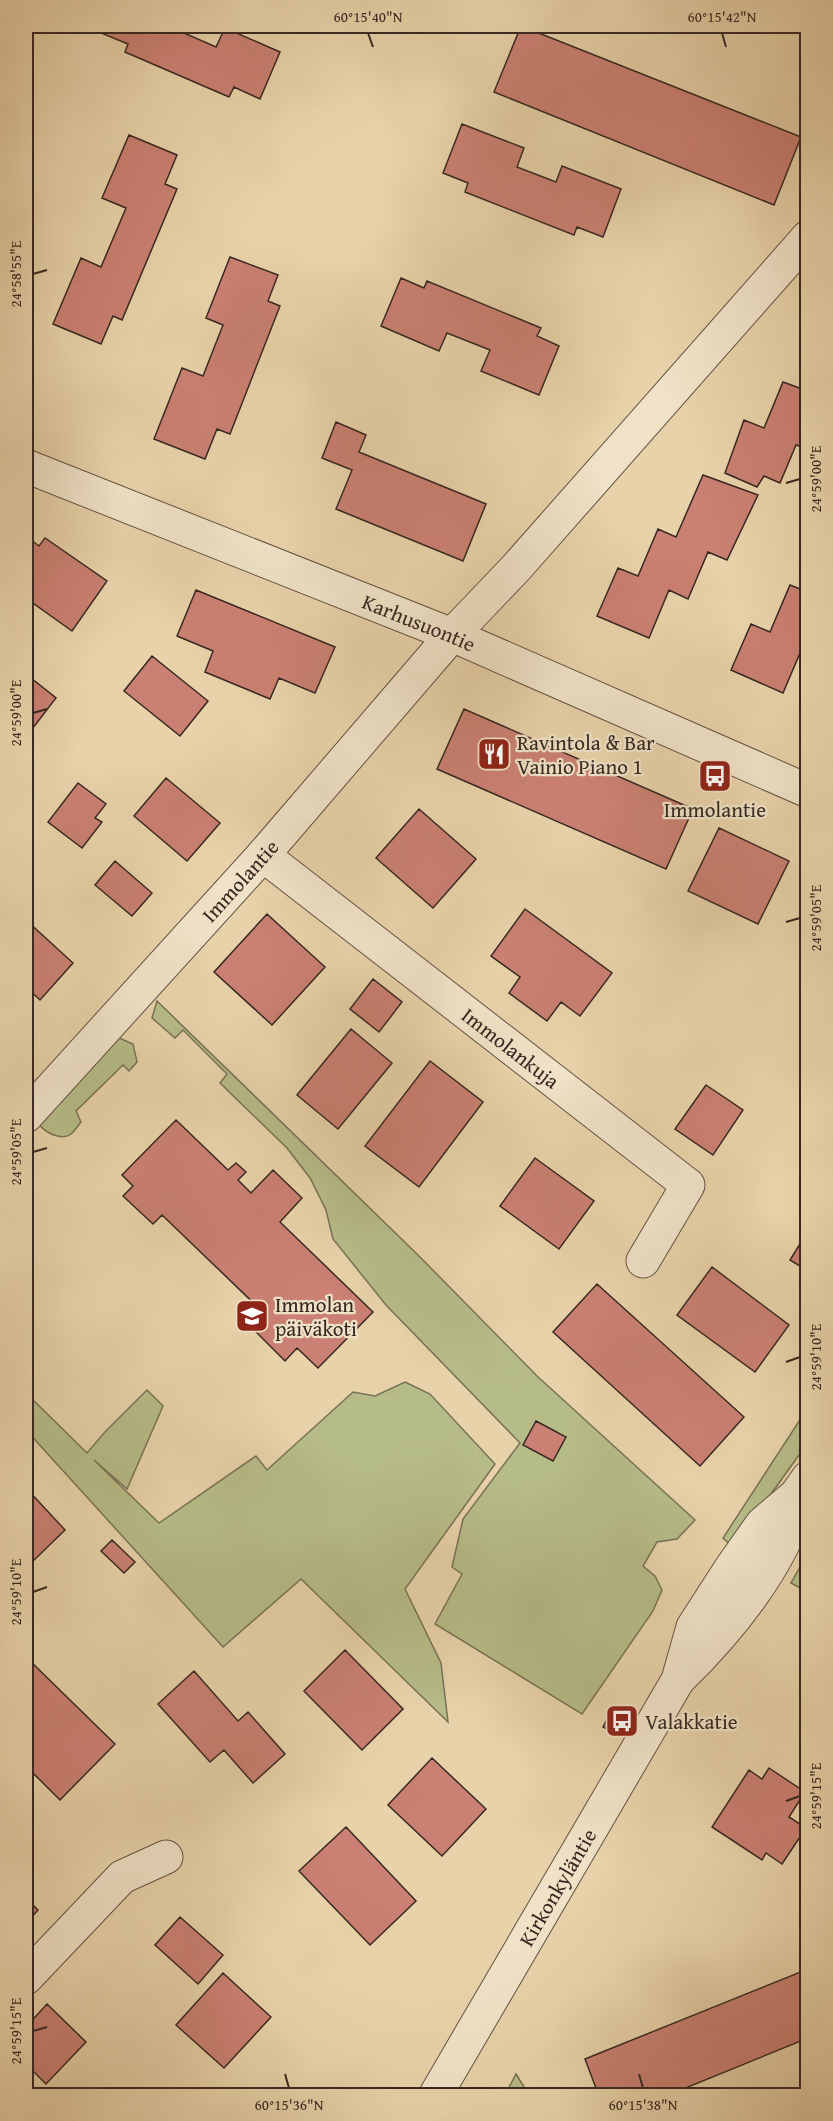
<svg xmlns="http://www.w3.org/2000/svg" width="833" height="2121" font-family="'Gentium Book Plus',serif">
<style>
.green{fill:#b6bc88;stroke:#777255;stroke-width:1.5}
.building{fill:#ca8072;stroke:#382822;stroke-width:1.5}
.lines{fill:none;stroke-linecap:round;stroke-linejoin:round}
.minor-casing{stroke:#645244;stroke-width:35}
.minor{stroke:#f0e2c7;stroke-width:33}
.ticks{fill:none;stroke:#382822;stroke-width:2}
.labels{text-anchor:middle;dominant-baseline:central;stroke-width:4.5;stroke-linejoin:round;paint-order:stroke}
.street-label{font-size:21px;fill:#382822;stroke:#f0e2c7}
.poi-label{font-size:21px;fill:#382822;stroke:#f0e2c7;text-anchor:start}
.neatline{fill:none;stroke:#382822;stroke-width:2}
.ticks-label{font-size:15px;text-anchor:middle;fill:#382822}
</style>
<rect width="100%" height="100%" fill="#e8d2a9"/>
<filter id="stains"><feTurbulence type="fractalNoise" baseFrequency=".00333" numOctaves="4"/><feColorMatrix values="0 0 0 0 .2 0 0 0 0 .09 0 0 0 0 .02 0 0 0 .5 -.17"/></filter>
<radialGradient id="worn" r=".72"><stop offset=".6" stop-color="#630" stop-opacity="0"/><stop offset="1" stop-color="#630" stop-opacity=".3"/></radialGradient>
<path class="green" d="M157 1001 419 1256 537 1376 695 1520 677 1539 657 1542 643 1566 655 1576 662 1590 653 1611 582 1714 435 1624 462 1574 452 1567 463 1519 520 1443 386 1305 333 1239 326 1210 310 1178 287 1148 220 1083 227 1074 183 1030 175 1038 152 1018Z
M119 1038 133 1044 137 1062 129 1071 123 1065 76 1111 81 1122C78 1125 75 1131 71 1134 62 1141 45 1133 39 1124Z
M405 1382 430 1394 495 1464 405 1589 441 1663 448 1722 301 1579 223 1647 26 1430V1393L87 1453 104 1433 147 1390 163 1406 127 1489 94 1460 159 1523 256 1456 267 1470 353 1392 375 1396Z
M807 1409V1444L733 1547 723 1538Z
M807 1555V1592L791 1583Z
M516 2074 529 2095H505Z"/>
<path class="building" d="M105 26H179L177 30 216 47 225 28 280 52 260 99 234 87 229 97 125 52 128 44 101 33Z
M521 26 801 137 774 205 494 92Z
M462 124 524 148 517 167 556 182 562 166 621 189 603 237 577 227 574 235 465 192 468 183 443 173Z
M129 135 177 155 165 184 177 189 122 320 113 316 101 344 53 324 81 258 101 267 126 208 102 198Z
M230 257 278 275 268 301 280 306 230 434 217 429 205 459 154 439 182 368 203 376 223 325 206 318Z
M401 278 424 288 427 281 541 328 537 336 559 346 539 395 481 371 490 350 447 333 439 351 381 326Z
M783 382 805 390 808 383V449L796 445 780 483 764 476 757 487 725 473 744 420 764 428Z
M336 422 366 435 359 452 486 504 463 561 336 509 352 470 322 458Z
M703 475 758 495 727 560 708 552 688 599 669 590 649 638 597 616 618 568 638 576 658 529 676 537Z
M26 536 39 546 45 538 107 581 72 631 26 598Z
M790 585 808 592V648L803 646 783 693 731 670 751 624 770 632Z
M196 590 335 647 315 693 279 678 270 699 205 672 213 651 177 636Z
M152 656 208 701 180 736 124 691Z
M26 674 56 698 26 737Z
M464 709 693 809 666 869 437 769Z
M166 778 220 823 187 861 134 816Z
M78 783 106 804 95 818 102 822 82 848 48 822Z
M419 809 476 859 433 908 376 858Z
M719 828 789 861 758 924 688 891Z
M115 861 152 893 132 916 95 885Z
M525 909 612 973 580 1016 561 1002 547 1021 509 993 520 977 491 956Z
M267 914 325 967 272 1025 214 972Z
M26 920 73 963 40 1000 26 987Z
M373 979 402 1002 379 1032 350 1009Z
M351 1029 392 1063 338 1129 297 1095Z
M430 1061 483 1102 419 1187 365 1146Z
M706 1085 743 1110 713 1155 675 1129Z
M176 1120 228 1170 236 1163 246 1172 238 1180 251 1193 273 1170 302 1198 280 1222 373 1312 318 1368 297 1348 285 1361 253 1329 266 1315 162 1215 153 1224 123 1196 133 1186 122 1175Z
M808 1153V1169L800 1165Z
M535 1158 594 1201 559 1249 500 1206Z
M808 1231V1271L790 1260Z
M712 1267 789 1325 755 1372 677 1315Z
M597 1284 744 1417 700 1466 553 1332Z
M536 1421 566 1437 553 1461 523 1445Z
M27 1489 65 1530 31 1563 26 1558Z
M112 1540 135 1562 124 1573 101 1551Z
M345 1650 403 1709 362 1750 304 1691Z
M26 1657 115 1744 60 1800 26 1766Z
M194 1671 238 1721 248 1712 285 1754 253 1783 224 1750 210 1762 158 1704Z
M808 1705V1718L801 1713Z
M612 1710 618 1714 609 1730 603 1727Z
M432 1758 486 1809 442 1856 388 1805Z
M769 1768 805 1792 789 1817 806 1828 782 1864 766 1853 762 1860 712 1827 749 1770 762 1779Z
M346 1827 416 1901 370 1945 299 1871Z
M26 1898 38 1910 26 1923Z
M180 1917 223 1955 198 1984 155 1945Z
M808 1969V2038L666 2096H599L585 2059Z
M223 1973 271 2017 224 2068 176 2025Z
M47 2004 86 2042 46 2084 26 2064V2027Z"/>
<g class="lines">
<g class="minor-casing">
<g id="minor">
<path id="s1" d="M26 466 452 635 808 791"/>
<path id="s2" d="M263 855 688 1185 643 1261"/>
<path id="s3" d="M26 1116 263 855 452 635 516 568 808 237"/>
<path d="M679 1679C719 1640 758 1594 783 1544 790 1530 792 1510 796 1495"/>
<path d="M26 1978 122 1877 166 1857"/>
<path id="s4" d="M435 2096 678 1680 693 1627 731 1568 762 1524 796 1495 808 1478"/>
</g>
</g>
<use href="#minor" class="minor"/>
</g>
<path class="ticks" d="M368 33 373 47M722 33 726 47M33 274 47 270M786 483 800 479M33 713 47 709M786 922 800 918M33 1152 47 1148M786 1362 800 1357M33 1592 47 1587M786 1801 800 1796M33 2031 47 2027M285 2074 289 2088M639 2074 643 2088"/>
<defs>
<g id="restaurant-square" transform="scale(1.725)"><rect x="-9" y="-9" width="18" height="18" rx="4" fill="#8f2418" stroke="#f0e2c7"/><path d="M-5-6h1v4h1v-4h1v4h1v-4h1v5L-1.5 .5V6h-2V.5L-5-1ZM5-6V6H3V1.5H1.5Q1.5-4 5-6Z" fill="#fff"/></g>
<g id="bus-square" transform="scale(1.725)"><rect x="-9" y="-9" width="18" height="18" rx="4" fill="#8f2418" stroke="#f0e2c7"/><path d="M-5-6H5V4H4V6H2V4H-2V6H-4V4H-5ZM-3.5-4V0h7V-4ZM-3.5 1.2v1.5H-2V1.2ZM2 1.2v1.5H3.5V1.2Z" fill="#fff"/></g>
<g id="school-square" transform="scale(1.725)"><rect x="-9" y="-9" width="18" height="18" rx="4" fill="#8f2418" stroke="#f0e2c7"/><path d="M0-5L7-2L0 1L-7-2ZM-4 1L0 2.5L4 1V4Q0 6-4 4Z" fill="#fff"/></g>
</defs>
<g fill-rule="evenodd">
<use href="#restaurant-square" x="494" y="754"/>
<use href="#bus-square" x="715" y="776"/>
<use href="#school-square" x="252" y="1316"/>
<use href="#bus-square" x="622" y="1721"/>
</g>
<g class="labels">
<g class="street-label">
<text stroke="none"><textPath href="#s1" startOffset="423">Karhusuontie</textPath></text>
<text stroke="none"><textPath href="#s3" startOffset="318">Immolantie</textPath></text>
<text stroke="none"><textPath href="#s2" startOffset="314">Immolankuja</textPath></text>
<text stroke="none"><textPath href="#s4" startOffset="242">Kirkonkyläntie</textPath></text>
</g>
<g class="poi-label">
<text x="517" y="742">Ravintola &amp; Bar<tspan x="517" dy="24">Vainio Piano 1</tspan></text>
<text x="715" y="809" text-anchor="middle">Immolantie</text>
<text x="275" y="1304">Immolan<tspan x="275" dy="24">päiväkoti</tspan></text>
<text x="645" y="1721">Valakkatie</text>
</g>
</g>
<rect width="833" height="2121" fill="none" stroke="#e8d2a9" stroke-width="66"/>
<rect x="33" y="33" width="767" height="2055" class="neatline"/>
<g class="ticks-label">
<text x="368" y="22">60°15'40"N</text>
<text x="722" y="22">60°15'42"N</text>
<text transform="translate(16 274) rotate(-90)" y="5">24°58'55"E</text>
<text transform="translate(816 479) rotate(-90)" y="5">24°59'00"E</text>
<text transform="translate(16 713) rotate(-90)" y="5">24°59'00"E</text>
<text transform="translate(816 918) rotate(-90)" y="5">24°59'05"E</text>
<text transform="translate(16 1152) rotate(-90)" y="5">24°59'05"E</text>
<text transform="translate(816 1357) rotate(-90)" y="5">24°59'10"E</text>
<text transform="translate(16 1592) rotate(-90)" y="5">24°59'10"E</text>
<text transform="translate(816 1796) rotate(-90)" y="5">24°59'15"E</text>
<text transform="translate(16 2031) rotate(-90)" y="5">24°59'15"E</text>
<text x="289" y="2110">60°15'36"N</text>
<text x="643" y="2110">60°15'38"N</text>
</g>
<rect width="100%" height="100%" filter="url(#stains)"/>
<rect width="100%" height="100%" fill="url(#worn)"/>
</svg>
